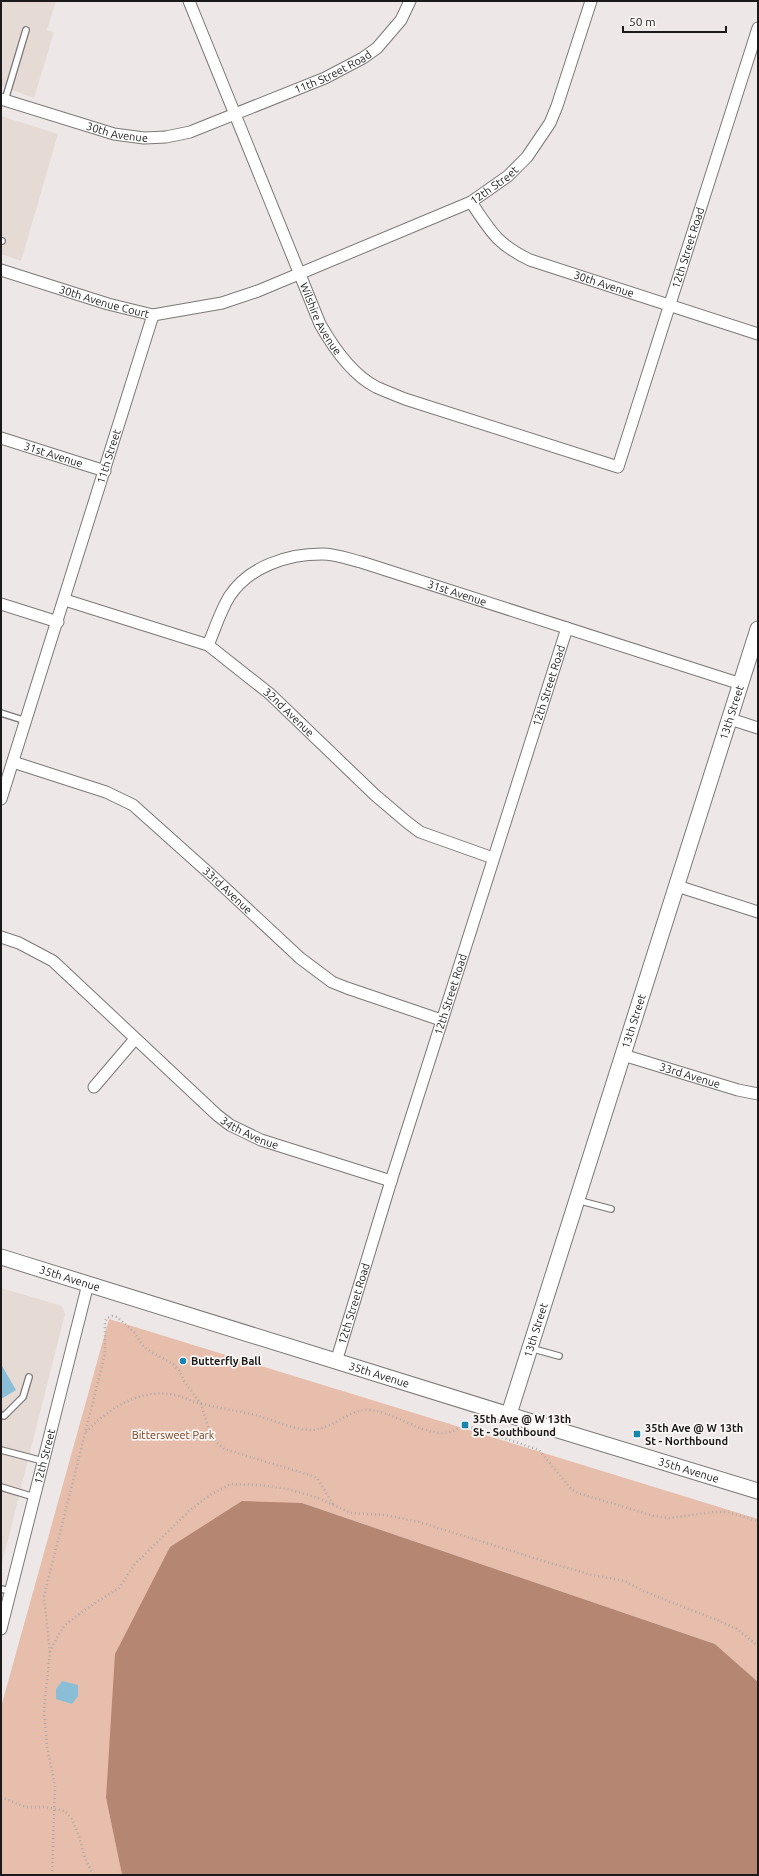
<svg xmlns="http://www.w3.org/2000/svg" width="759" height="1876" font-family="Ubuntu,sans-serif">
<style>
.built{fill:#e6dad5}
.green{fill:#e7beab}
.water{fill:#b58671}
.building{fill:#8abed7}
.lines{fill:none;stroke-linecap:round;stroke-linejoin:round}
.lane-casing{stroke:#7c7877;stroke-width:8}
.street-casing{stroke:#7c7877;stroke-width:13}
.secondary-casing{stroke:#7c7877;stroke-width:17}
.path{stroke:#aca8a8;stroke-width:2.5;stroke-dasharray:1 3;stroke-linecap:butt}
.lane{stroke:#fff;stroke-width:5.5}
.street{stroke:#fff;stroke-width:11}
.secondary{stroke:#fff;stroke-width:15}
.poi-dot{fill:#1887ad;stroke:#faf6f4;stroke-width:1.5}
.labels{text-anchor:middle;dominant-baseline:central;stroke-width:3.5;stroke-linejoin:round;paint-order:stroke}
.street-label{font-size:11px;fill:#1b1919;stroke:#faf6f4}
.poi-label{font-size:11px;font-weight:bold;fill:#1b1919;stroke:#faf6f4;text-anchor:start}
.park-label{font-size:11px;fill:#7a3d1f;stroke:#faf6f4}
</style>
<rect width="100%" height="100%" fill="#ede8e7"/>
<path class="built" d="M1 1H56L47 30 54 32 34 98 1 86Z
M1 116 58 134 21 261 1 254Z
M1 1288 62 1306 65 1314 1 1567Z"/>
<path class="green" d="M109 1319 758 1519V1682L715 1644 302 1503 106 1798 122 1875H1V1707Z"/>
<path class="water" d="M242 1501 302 1503 715 1644 758 1682V1875H122L106 1798 115 1654 170 1547Z"/>
<path class="building" d="M1 1364 16 1390 1 1399Z
M62 1681 78 1685V1696L72 1704 56 1699V1689Z"/>
<g class="lines">
<g class="lane-casing">
<path id="lane" d="M5 100 26 30
M1 241H2
M1 713 26 721
M577 1200 611 1209
M530 1348 559 1356
M1 1415 4 1416 23 1397 29 1377
M1 1450 43 1461
M1 1487 34 1497
M1 1589 11 1591"/>
</g>
<g class="street-casing">
<g id="street">
<path id="s1" d="M189 1 320 324C333 347 351 374 376 387 385 391 395 395 405 399L618 467 758 28"/>
<path id="s2" d="M1 99 114 134 144 138 166 137 190 132 325 78 363 58 377 48 401 20 410 1"/>
<path id="s3" d="M471 202C491 232 497 244 530 260L758 334"/>
<path id="s4" d="M1 270 108 304 153 315 222 303 258 291 471 202 508 176 527 157 550 123 557 106 591 1"/>
<path id="s5" d="M1 438 105 471"/>
<path id="s6" d="M65 600 208 645 270 694 375 795 408 823 420 832 493 858"/>
<path d="M1 604 58 622"/>
<path id="s7" d="M208 645C215 629 220 612 229 597 249 566 288 554 322 554 335 554 349 559 361 562L741 684"/>
<path d="M730 719 758 728"/>
<path id="s8" d="M13 762 106 792 133 805 210 874 300 958 332 982 347 988 441 1020"/>
<path id="s9" d="M1 799 153 315"/>
<path d="M677 886 758 912"/>
<path id="s10" d="M1 937 19 943 53 961 217 1115 230 1125 261 1140 391 1181"/>
<path id="s11" d="M623 1055 738 1090 758 1094"/>
<path d="M94 1087 135 1039"/>
<path id="s12" d="M336 1362 391 1181 567 628"/>
<path id="s13" d="M1 1629 88 1284"/>
</g>
</g>
<g class="secondary-casing">
<g id="secondary">
<path id="s14" d="M1 1257C253 1335 505 1415 758 1491"/>
<path id="s15" d="M509 1414 758 629"/>
</g>
</g>
<path class="path" d="M86 1432C109 1408 140 1388 174 1395 184 1397 193 1402 203 1404 222 1409 241 1411 259 1416 275 1421 292 1429 309 1430 333 1431 349 1407 371 1410 395 1413 416 1431 440 1433 449 1434 457 1429 465 1425L539 1450 571 1489 578 1493 654 1516 669 1518 714 1512H727L758 1521
M50 1652 57 1637 65 1625 86 1609 119 1588 135 1564 189 1511 210 1495 231 1484 260 1485 288 1489 318 1498 351 1513 385 1515 419 1522 547 1562 592 1575 625 1581 643 1591 724 1623 737 1629 758 1646
M1 1797 25 1807H46L65 1811 72 1819 78 1833 85 1858 93 1875
M52 1875 55 1786 47 1746 44 1709 50 1653 44 1596 105 1354V1321L107 1318 112 1316 117 1317 135 1333 142 1345 151 1352 173 1364 179 1370 184 1381 201 1404 211 1437 224 1449 313 1476 318 1479 334 1506"/>
<use href="#lane" class="lane"/>
<use href="#street" class="street"/>
<use href="#secondary" class="secondary"/>
</g>
<g class="poi-dot">
<circle cx="183" cy="1361" r="4"/>
<rect x="461" y="1421" width="8" height="8" rx="2"/>
<rect x="633" y="1430" width="8" height="8" rx="2"/>
</g>
<g class="labels">
<g class="street-label">
<text stroke="none"><textPath href="#s2" startOffset="350">11th Street Road</textPath></text>
<text stroke="none"><textPath href="#s2" startOffset="121">30th Avenue</textPath></text>
<text stroke="none"><textPath href="#s4" startOffset="526">12th Street</textPath></text>
<text stroke="none"><textPath href="#s1" startOffset="919">12th Street Road</textPath></text>
<text stroke="none"><textPath href="#s3" startOffset="162">30th Avenue</textPath></text>
<text stroke="none"><textPath href="#s4" startOffset="108">30th Avenue Court</textPath></text>
<text stroke="none"><textPath href="#s1" startOffset="344">Wilshire Avenue</textPath></text>
<text stroke="none"><textPath href="#s5" startOffset="55">31st Avenue</textPath></text>
<text stroke="none"><textPath href="#s9" startOffset="359">11th Street</textPath></text>
<text stroke="none"><textPath href="#s7" startOffset="300">31st Avenue</textPath></text>
<text stroke="none"><textPath href="#s12" startOffset="709">12th Street Road</textPath></text>
<text stroke="none"><textPath href="#s6" startOffset="255">32nd Avenue</textPath></text>
<text stroke="none"><textPath href="#s15" startOffset="736">13th Street</textPath></text>
<text stroke="none"><textPath href="#s8" startOffset="255">33rd Avenue</textPath></text>
<text stroke="none"><textPath href="#s12" startOffset="385">12th Street Road</textPath></text>
<text stroke="none"><textPath href="#s15" startOffset="412">13th Street</textPath></text>
<text stroke="none"><textPath href="#s11" startOffset="70">33rd Avenue</textPath></text>
<text stroke="none"><textPath href="#s10" startOffset="320">34th Avenue</textPath></text>
<text stroke="none"><textPath href="#s14" startOffset="72">35th Avenue</textPath></text>
<text stroke="none"><textPath href="#s12" startOffset="61">12th Street Road</textPath></text>
<text stroke="none"><textPath href="#s15" startOffset="88">13th Street</textPath></text>
<text stroke="none"><textPath href="#s14" startOffset="396">35th Avenue</textPath></text>
<text stroke="none"><textPath href="#s13" startOffset="178">12th Street</textPath></text>
<text stroke="none"><textPath href="#s14" startOffset="720">35th Avenue</textPath></text>
</g>
<g class="poi-label">
<text x="191" y="1361">Butterfly Ball</text>
<text x="473" y="1419">35th Ave @ W 13th<tspan x="473" dy="13">St - Southbound</tspan></text>
<text x="645" y="1428">35th Ave @ W 13th<tspan x="645" dy="13">St - Northbound</tspan></text>
</g>
<g class="park-label">
<text x="173" y="1435">Bittersweet Park</text>
</g>
</g>
<rect width="759" height="1876" fill="none" stroke="#1b1919" stroke-width="4"/>
<path d="M623 26v6h103v-6" fill="none" stroke="#1b1919" stroke-width="2"/>
<text x="629" y="26" font-size="12" fill="#1b1919" stroke="#faf6f4" stroke-width="3" paint-order="stroke">50 m</text>
</svg>
